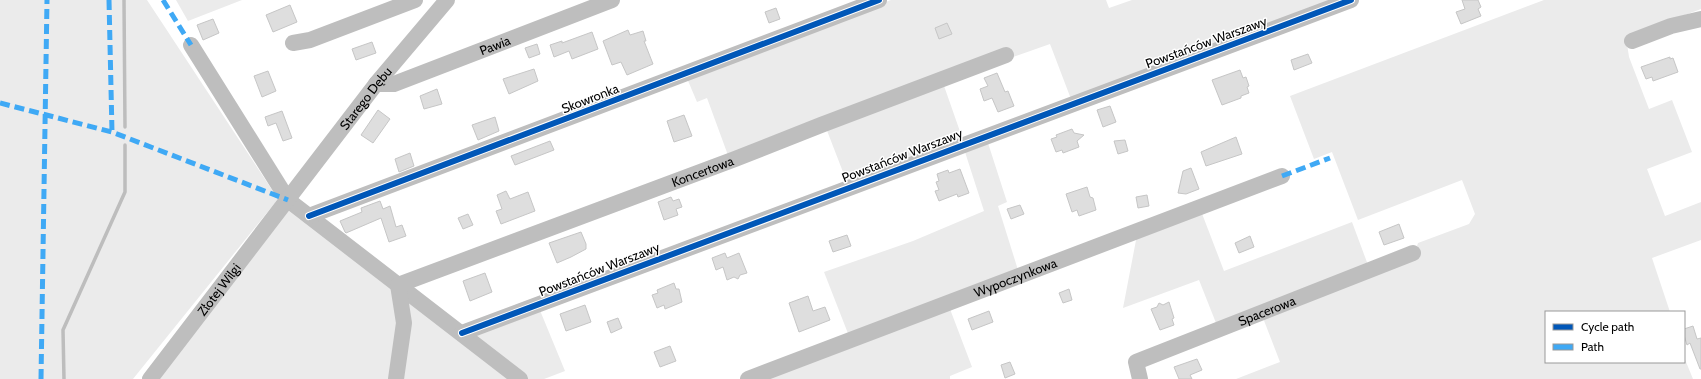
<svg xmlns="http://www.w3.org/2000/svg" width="1701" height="379" font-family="Cabin,sans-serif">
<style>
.green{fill:#ebebeb}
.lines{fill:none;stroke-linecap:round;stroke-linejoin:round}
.stream{stroke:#bdbdbd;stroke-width:3.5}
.building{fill:#dedede;stroke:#c6c6c6}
.minor{stroke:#bebebe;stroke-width:16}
.quiet{stroke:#3fa9f5;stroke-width:5;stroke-dasharray:10 5;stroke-linecap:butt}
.cycleway-casing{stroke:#fff;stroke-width:8}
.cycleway{stroke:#0057b8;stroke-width:6}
.labels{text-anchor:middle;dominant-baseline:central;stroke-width:3;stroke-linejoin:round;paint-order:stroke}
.street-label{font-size:13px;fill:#000;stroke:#fff}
</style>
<rect width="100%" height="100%" fill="#fff"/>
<path class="green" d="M0 0H147L278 199 133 379H0Z
M176 0H242L188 21Z
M891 0H1106L1109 8 1132 0H1340L1071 99 1050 44 729 158 707 98 697 102 686 76Z
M1544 0H1701V9L1626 37 1629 57 1649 109 1672 100 1692 152 1647 169 1665 216 1701 202V240L1652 258 1670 312H1546V362H1684V357L1693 379H1236L1280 362 1263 318 1420 255 1417 246 1418 243 1469 224 1475 214 1462 180 1358 220 1332 152 1314 159 1290 96Z
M943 83 963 140 848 185 826 128Z
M988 143 1007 202 998 206 1018 270 849 336 824 272 913 241 984 211 965 152Z
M288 208 512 379H156Z
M1201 211 1224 271 1352 222 1368 265 1216 323 1199 280 1123 308 1137 235Z
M539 308 565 371 544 379H525L468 334Z
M950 309 972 367 950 376V379H767Z"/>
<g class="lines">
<path class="stream" d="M124 0 125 127
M64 379 63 330 125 192V145"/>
</g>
<path class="building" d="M1462 0H1478L1481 7 1478 9 1481 16 1461 24 1456 12 1465 9Z
M290 5 297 22 273 32 266 15Z
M776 8 780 19 769 23 765 12Z
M213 19 219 33 203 40 197 25Z
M947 23 952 34 939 39 935 28Z
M628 30 630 35 643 31 646 41H644L653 64 627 75 621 62 612 65 603 41Z
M592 32 598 49 572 59 569 51 554 57 550 45 562 41V43Z
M372 42 376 53 356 60 352 49Z
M537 44 540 54 529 58 525 48Z
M1308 54 1312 63 1294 70 1291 60Z
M1670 57V59L1673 58 1678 72 1653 81 1652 77 1646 79 1641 67Z
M534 69 538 81 509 94 503 79Z
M1240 70 1243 78 1246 77 1249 86 1247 87 1249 93 1241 96V98L1222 105 1212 80Z
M268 71 276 91 262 97 254 76Z
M997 73 1005 92 1008 91 1014 106 998 112 992 98 984 101 980 89 988 86 984 78Z
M437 89 442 104 424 109 420 96Z
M1110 106 1116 122 1103 127 1097 110Z
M378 110 390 119 373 143 361 135Z
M282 111 292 138 283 141 276 123 268 126 265 117Z
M684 115 692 136 674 142 667 121Z
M495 117 499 131 478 140 472 125Z
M1072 129 1074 133 1084 135 1077 141 1079 147 1063 153 1062 150 1056 152 1051 139 1057 137 1056 135Z
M1236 137 1242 154 1206 166 1201 152Z
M1125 140 1128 151 1118 154 1114 141Z
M550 141 554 150 515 165 511 156Z
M410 153 414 166 399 172 395 159Z
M1191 168 1199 189 1186 194 1178 193 1183 171Z
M960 169 969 193 958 197 957 194 939 201 935 191 939 190 936 182 939 181 937 174 948 170 949 173Z
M1087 187 1090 197 1093 198 1096 210 1079 216 1077 210 1072 212 1066 194Z
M506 191 510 199 528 192 535 211 501 224 496 211 502 209 497 195Z
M1147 195 1149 206 1138 208 1136 197Z
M671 197 673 201 679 199 682 207 676 209 678 215 664 220 658 202Z
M380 201 383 209 390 206 396 227 402 225 406 236 389 242 381 218 346 233 345 232 340 221 362 212 361 208Z
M1020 205 1024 214 1011 219 1007 209Z
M468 214 473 225 463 229 458 218Z
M1399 224 1404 238 1384 245 1379 232Z
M581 232 586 244V249L571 257 557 263 549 243Z
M847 235 851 246 833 252 829 241Z
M1250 236 1254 247 1239 253 1235 243Z
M725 253 727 258 739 253 747 273 740 275 738 279 734 277 727 280 723 267 716 270 712 258Z
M485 273 492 292 470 301 463 281Z
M674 283 676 289H679L682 302 665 309 664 305 657 308 652 295 658 293 657 290Z
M1069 289 1072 300 1063 303 1059 293Z
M808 296 813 311 825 307 830 320 799 332 789 303Z
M1169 302 1174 318 1172 319 1174 325 1160 330 1151 309 1157 307 1159 303 1163 305Z
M585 305 591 322 566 331 560 314Z
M989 311 993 322 972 330 968 319Z
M618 318 622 328 611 333 607 322Z
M1693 326 1697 339 1701 338V369H1700L1690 343 1687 345 1684 335V329Z
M670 346 676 361 660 367 654 352Z
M1197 359 1202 370 1190 375 1192 379H1179L1174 367Z
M1010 362 1015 374 1005 378 1001 365Z"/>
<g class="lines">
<g class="minor">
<path d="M1632 41 1671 26 1701 19"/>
<path d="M293 43 310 40 415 0"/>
<path d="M191 45 288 200 520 379"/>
<path id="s1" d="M376 84H394L612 0"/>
<path d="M309 216 879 0"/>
<path d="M462 333 1351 0"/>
<path id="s2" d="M150 379 376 84 447 0"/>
<path id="s3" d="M396 379 404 323 398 285 735 159 821 125 1006 55"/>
<path id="s4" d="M748 379 1282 176"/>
<path id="s5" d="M1140 379 1136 362 1413 253"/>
</g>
<path class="quiet" d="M109 0 112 132
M163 0 191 45
M0 103 112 132 288 200
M1282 176 1330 158
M41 379 47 0"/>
<g class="cycleway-casing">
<path id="cycleway" d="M309 216 879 0
M462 333 1351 0"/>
</g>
<use href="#cycleway" class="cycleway"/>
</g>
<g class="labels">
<g class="street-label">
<text transform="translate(1206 42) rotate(-20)">Powstańców Warszawy</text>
<text stroke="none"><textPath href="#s1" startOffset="126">Pawia</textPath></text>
<text transform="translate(590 98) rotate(-21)">Skowronka</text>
<text stroke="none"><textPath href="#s2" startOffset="354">Starego Dębu</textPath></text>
<text transform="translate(902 155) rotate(-21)">Powstańców Warszawy</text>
<text stroke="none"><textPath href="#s3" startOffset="420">Koncertowa</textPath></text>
<text transform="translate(599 269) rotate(-21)">Powstańców Warszawy</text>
<text stroke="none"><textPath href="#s4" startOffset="286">Wypoczynkowa</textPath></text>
<text stroke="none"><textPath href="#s2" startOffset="113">Złotej Wilgi</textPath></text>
<text stroke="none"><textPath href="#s5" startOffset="158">Spacerowa</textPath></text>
</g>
</g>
<rect x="1545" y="311" width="140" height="52" fill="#ffffff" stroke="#999999"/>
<rect x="1553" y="324" width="20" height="6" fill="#0057b8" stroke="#999999"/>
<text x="1581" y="331" font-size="12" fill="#000000">Cycle path</text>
<rect x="1553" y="344" width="20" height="6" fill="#3fa9f5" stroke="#999999"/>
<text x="1581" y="351" font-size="12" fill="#000000">Path</text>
</svg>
